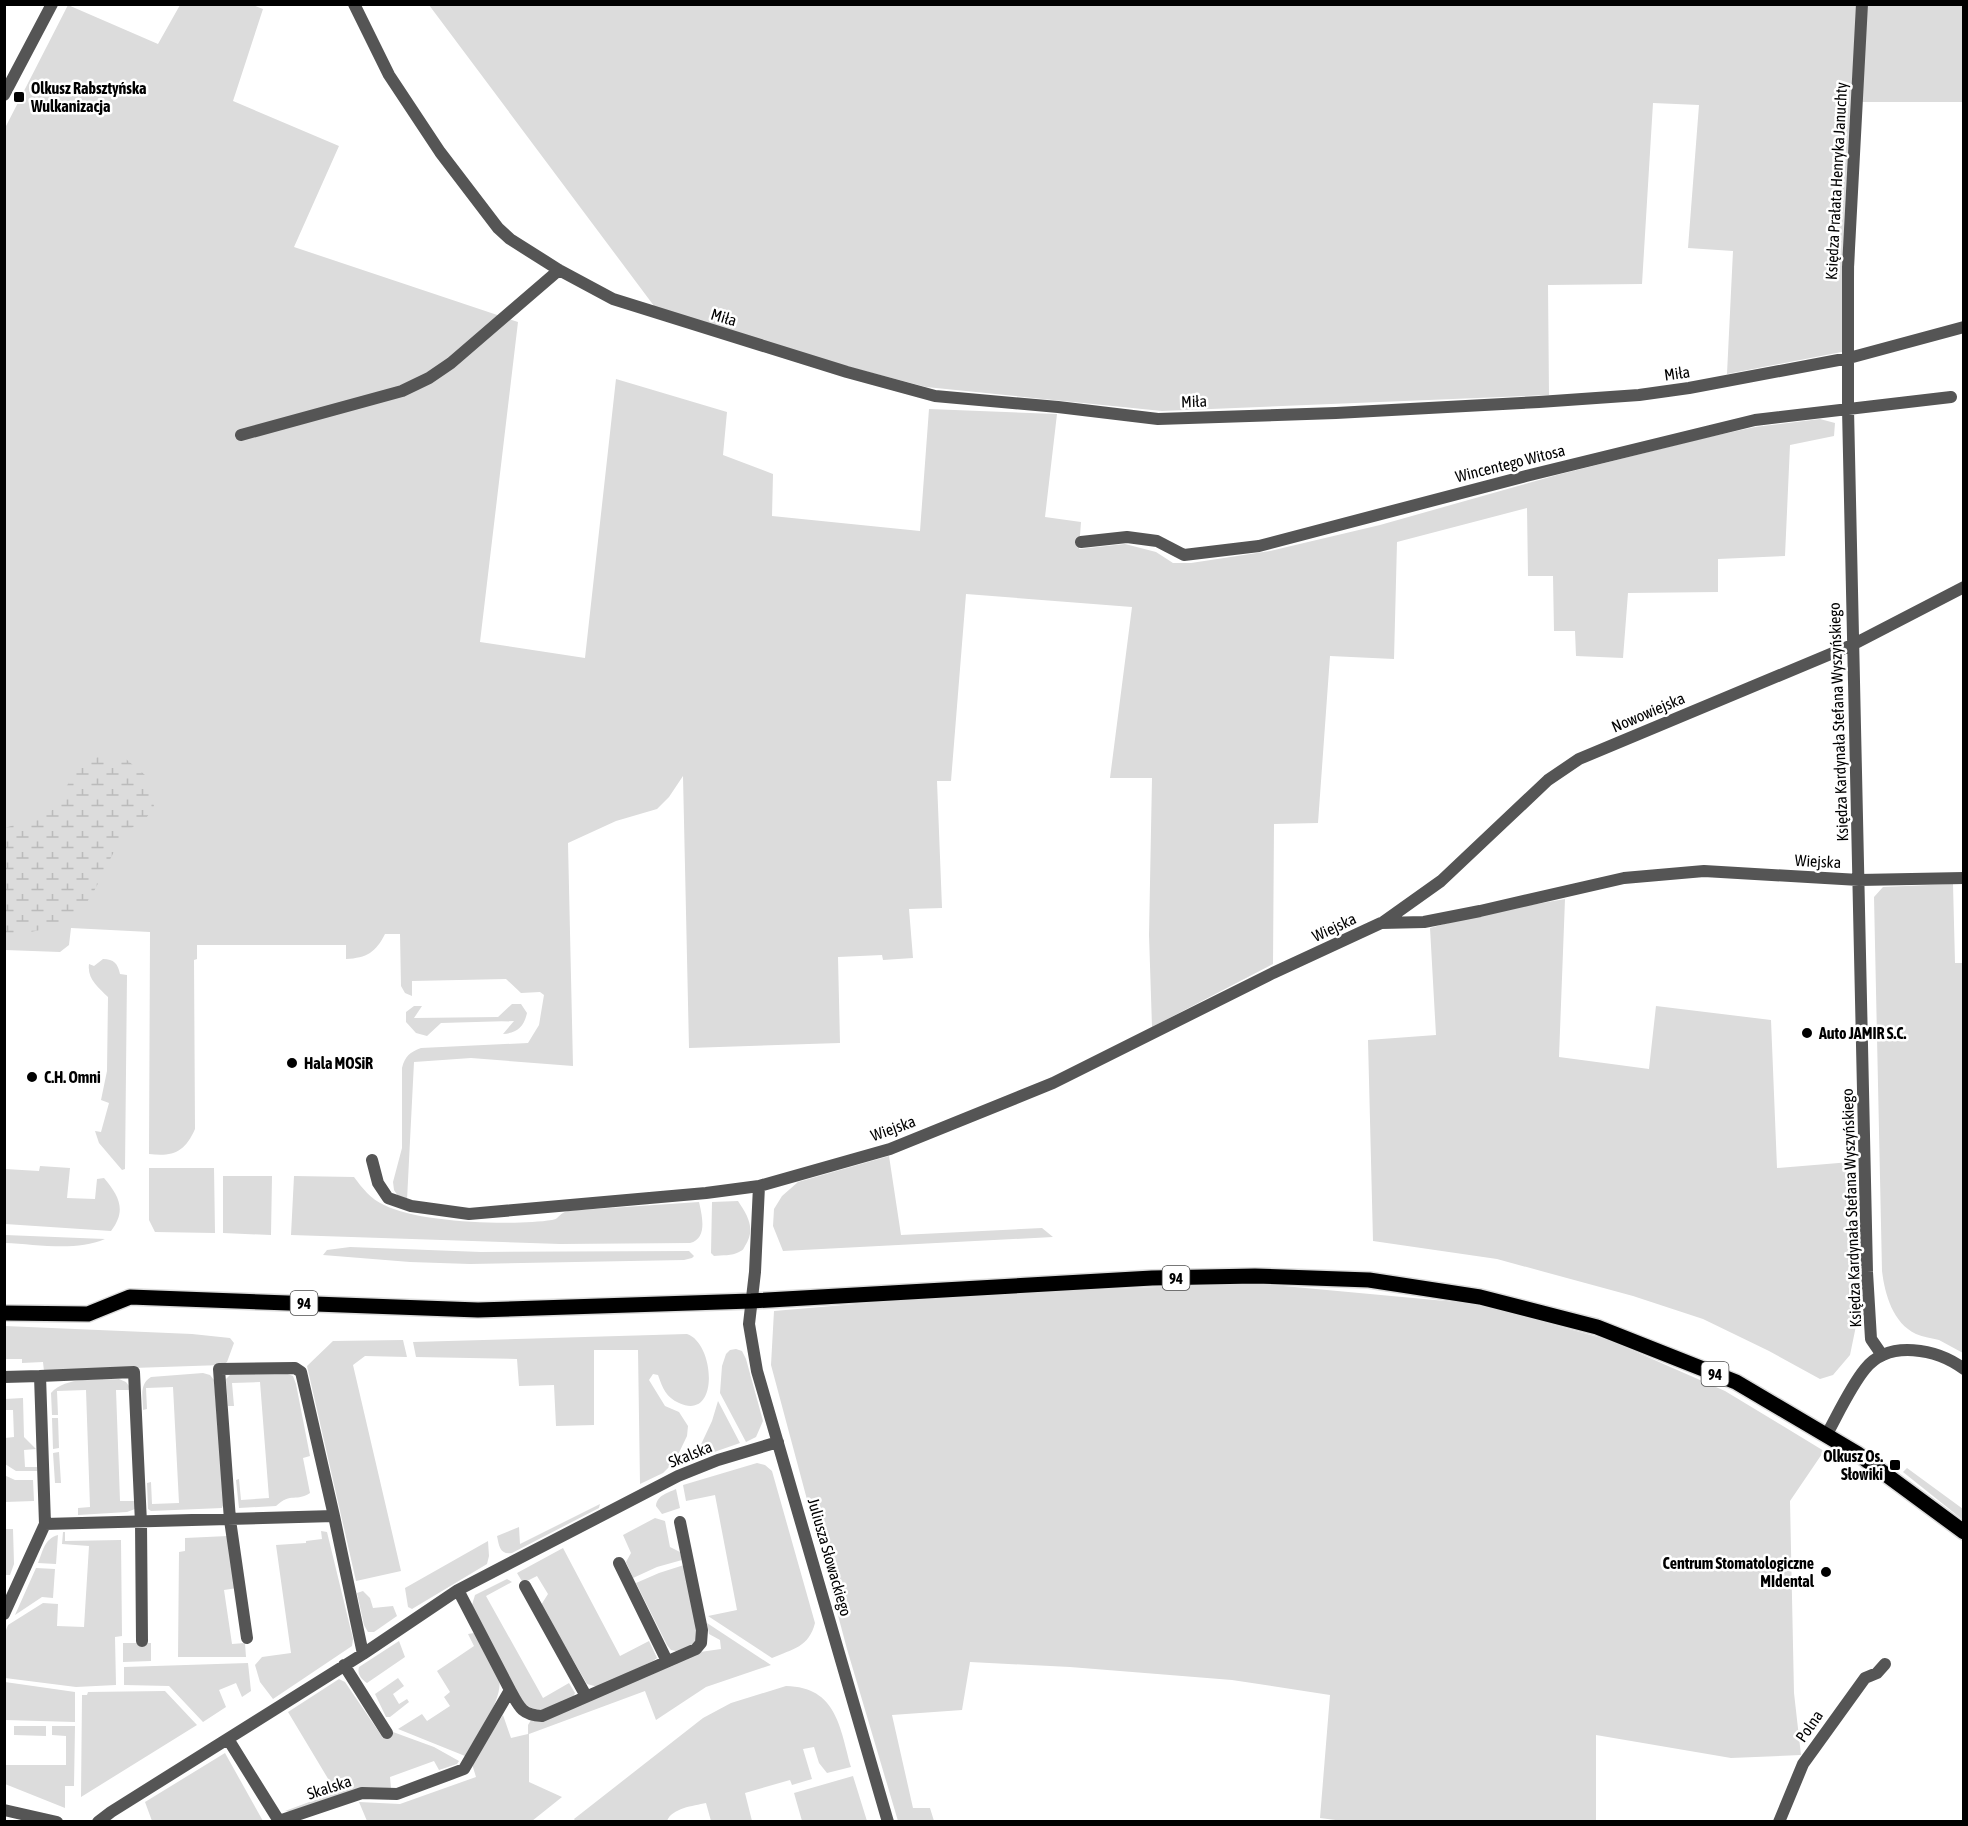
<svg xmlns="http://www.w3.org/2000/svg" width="1968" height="1826" font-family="'Asap Condensed',sans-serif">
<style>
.grass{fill:#dcdcdc}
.wetland{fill:url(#wetland-marsh)}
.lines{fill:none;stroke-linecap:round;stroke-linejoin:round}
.primary-casing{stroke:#dbdbdb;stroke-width:18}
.minor{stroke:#555;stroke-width:12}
.tertiary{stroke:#555;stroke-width:12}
.primary{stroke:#000;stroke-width:15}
.poi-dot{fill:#000;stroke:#fff;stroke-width:2}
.labels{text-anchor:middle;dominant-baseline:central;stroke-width:5;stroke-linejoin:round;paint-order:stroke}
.shield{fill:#fff;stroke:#4c4c4c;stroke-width:1.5}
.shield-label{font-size:15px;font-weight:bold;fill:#000}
.poi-label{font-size:16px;font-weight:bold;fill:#000;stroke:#fff;text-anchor:start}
.street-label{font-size:16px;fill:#000;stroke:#fff}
</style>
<defs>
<pattern id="wetland-marsh" width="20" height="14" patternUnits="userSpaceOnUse" patternTransform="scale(1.5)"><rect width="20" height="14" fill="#dcdcdc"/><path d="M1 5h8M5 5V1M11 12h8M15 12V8" fill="none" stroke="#bbb"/></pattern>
</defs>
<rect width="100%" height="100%" fill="#fff"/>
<path class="grass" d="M250 4 263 9 233 101 339 146 294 247 518 322 480 642 585 658 616 379 727 412 723 455 773 474 772 516 920 531 929 409 1057 414 1045 517 1081 522 1079 549 1125 544 1156 552 1173 563H1191L1270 551 1380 525 1557 475 1704 438 1755 427 1820 419 1835 423 1834 436 1790 445 1785 556 1718 559V592L1628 593 1623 658 1576 656 1575 631H1554L1553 576H1528L1527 508 1397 542 1394 659 1330 656 1318 823 1274 824 1273 964 1152 1027 1149 935 1152 778H1110L1132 607 966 594 951 781H937L942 908 909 909 913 958 883 960 882 955 838 957 840 1043 689 1048 683 776 669 797 657 809 616 821 568 843 573 1066 471 1058 414 1062 407 1200 398 1196 394 1190 393 1182 402 1148V1068C405 1056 410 1052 421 1048L528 1043 539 1025 544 995 540 992 521 993 506 979 412 981V996L405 993 401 986 400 934H385C376 952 367 958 346 959V945H197V959L194 960 195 1129C185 1152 173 1157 149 1154L150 932 71 928 69 945 60 952 5 950V128L68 5 158 44 180 5Z
M429 5H1963V102H1859L1852 350 1727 374 1733 251 1688 248 1699 105 1653 103 1642 284 1548 285 1549 395 1162 411 926 387 663 318Z
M1953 884 1955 963H1964L1963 1353C1955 1349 1947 1344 1939 1340 1932 1338 1923 1337 1916 1334 1893 1323 1885 1295 1882 1271L1874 897 1883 887Z
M1565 899 1559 1057 1649 1069 1656 1006 1771 1020 1777 1168 1851 1162 1857 1321 1850 1355 1833 1375 1820 1379 1769 1351 1703 1319 1633 1296 1497 1259 1373 1241 1368 1040 1436 1035 1430 928 1485 913Z
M103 959C114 959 118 964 120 974L127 975 125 1169 122 1170 99 1143 95 1131 101 1132 109 1103 101 1100 107 1071 108 997C98 987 87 979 89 964L94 966Z
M512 1004H521L527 1013C524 1027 517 1033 503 1034L514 1021 441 1023 427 1036 416 1033 406 1022V1012L414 1006H422L414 1018 498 1017Z
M889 1156 901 1235 1042 1228 1053 1237 783 1251 773 1226 774 1209 782 1196 798 1182Z
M40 1166 70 1168 67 1198 95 1199 97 1179 104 1178C119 1196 127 1210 111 1231L5 1224V1169L39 1171Z
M149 1168H214L215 1233 155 1232 149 1220Z
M223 1176H272L271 1235 223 1233Z
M294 1176 354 1177C362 1188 371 1199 384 1205 419 1223 513 1226 552 1220 558 1219 558 1216 563 1213 568 1210 576 1210 581 1210L699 1202C702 1215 708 1239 690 1243L560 1244 291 1235Z
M738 1201C748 1216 756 1229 745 1246 743 1250 743 1250 739 1252 732 1256 722 1255 714 1256L711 1253 712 1202Z
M5 1235 105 1239C75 1252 36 1244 5 1243Z
M350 1247 481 1252 689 1251 694 1256 692 1258 684 1260 470 1264 410 1262 323 1255 327 1250Z
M1251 1283 1478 1304 1609 1340 1725 1391 1824 1451 1790 1501 1794 1693 1801 1755 1731 1758 1596 1735V1821L1351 1822 1320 1818 1330 1695 1232 1680 1070 1667 970 1662 962 1710 892 1715 913 1808H930L934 1821H898L847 1649 771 1365 774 1311 949 1296Z
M5 1326 192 1334 230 1338 234 1343 227 1362 222 1365 44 1371 43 1362 22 1363V1359H5Z
M687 1334C715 1343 720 1422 679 1403 666 1397 663 1389 658 1375L653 1374 649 1380 665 1406 679 1412 688 1426 687 1436 675 1461 663 1473 640 1484 638 1350H594V1425L556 1426 554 1385 519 1386 517 1359 416 1357 413 1342Z
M403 1340 407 1357 365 1356 353 1365 401 1571 356 1581 307 1366 333 1341Z
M736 1349 742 1351 746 1359 763 1421 756 1437 746 1442 720 1393 722 1366 726 1354 730 1350Z
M203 1373 210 1375 214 1380 224 1503 222 1508 151 1511 148 1509 147 1483 151 1482 152 1504 179 1503 173 1387 146 1388 147 1409 143 1410C143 1397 139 1384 151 1377Z
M285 1373 293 1376 296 1384 310 1456 303 1458 310 1493C297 1502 291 1492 276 1506L239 1508 236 1480 239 1479 241 1500 269 1498 260 1382 232 1383 234 1406H228L226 1379 230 1375Z
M119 1379 126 1382 132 1390H116L120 1501H136L135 1509 127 1512 78 1515V1508L90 1507 86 1390 57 1391 58 1415H52L51 1393C66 1376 98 1380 119 1379Z
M23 1398 24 1437 36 1449 24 1450 25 1467H37V1471H16L5 1464V1438L14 1437 13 1410H5V1399Z
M718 1401 740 1443 697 1458V1453L712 1421Z
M52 1418H58L59 1448 53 1449Z
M59 1452 61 1483H55L53 1453Z
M757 1463 765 1465 772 1471 815 1623C809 1647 793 1649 772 1658L708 1616 737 1610 715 1495 686 1501 683 1485Z
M1907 1468 1963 1509V1520L1903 1472Z
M4 1475 15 1480H33L34 1501 5 1502Z
M676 1489 680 1508 662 1514 656 1506C657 1495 668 1493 676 1489Z
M600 1504 599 1508 512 1553C500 1555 499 1546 497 1536L519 1527 520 1544Z
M655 1518 665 1521 670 1547 680 1552 682 1560 657 1567 633 1578 626 1562 631 1553 623 1535Z
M4 1529H13L14 1564 10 1575H5Z
M321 1531 327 1532 353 1639 352 1646 273 1699 260 1682 255 1665 262 1657 291 1653 276 1545 306 1543V1541L322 1539Z
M63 1532H65V1541L121 1540 122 1636 115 1637 116 1685 76 1687 5 1678V1633L8 1625 43 1603 58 1604 57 1626 84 1627 89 1546 62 1544Z
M58 1535 56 1564 38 1563C43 1551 44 1539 58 1535Z
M228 1536 237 1588 224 1590 232 1644 245 1643 246 1657H178L179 1552 185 1551V1538Z
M488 1541 489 1556 487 1564 412 1609 408 1607 405 1588Z
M563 1548 620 1656 649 1641 657 1658 653 1661 598 1687 587 1684 541 1605 548 1594 537 1576 523 1583 517 1573Z
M684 1565 698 1633 695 1644 676 1651 671 1650 667 1645 636 1583 659 1573Z
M36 1568 55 1569 53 1598 42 1597 15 1615Z
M507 1579 512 1582 486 1596 543 1698 569 1683 575 1693 573 1697C551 1706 542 1718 521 1701L472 1605 475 1595Z
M363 1591 370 1598 373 1608 393 1606 397 1616 374 1632H368L364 1625 357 1593Z
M707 1623 771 1665 706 1687 656 1720 645 1691 529 1734V1782L562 1797 532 1821H367L359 1802 400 1804 476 1777 472 1764 503 1715 511 1738 528 1734V1725L531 1720 700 1652 721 1649 720 1640 709 1634Z
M474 1633 499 1678C504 1700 476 1736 465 1756L398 1729 422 1714 427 1721 450 1706 444 1697 450 1692 437 1671 474 1646 468 1634Z
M399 1641 405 1657 367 1683C361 1679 357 1674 359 1667Z
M123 1643H151V1661L123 1662Z
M248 1663 251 1691 242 1697 236 1683 219 1690 226 1707 203 1722 169 1686 124 1685V1667Z
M398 1678 404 1686 393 1694 399 1704 407 1699 409 1702 390 1717H386L375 1694Z
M339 1679 345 1682 383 1738 393 1732 434 1747 459 1761 457 1764 439 1770 434 1761 390 1777 391 1788 293 1812 285 1811 336 1792 288 1712Z
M5 1682 75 1692V1722L5 1720Z
M786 1686C837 1687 840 1728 851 1767L827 1773 819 1763 814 1747 803 1749 812 1779 792 1785 790 1780 745 1793 752 1821H711L706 1803C693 1806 672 1808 667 1821L576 1822 574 1819 703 1718 731 1703Z
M165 1691 197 1725 81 1797 82 1695H87L88 1692Z
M14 1726H46V1736L14 1735Z
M52 1726H75L74 1786H65V1808L5 1784V1765H66V1736L52 1735Z
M225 1753 263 1821H152L145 1802Z
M853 1776 867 1821H802L794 1793Z"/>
<path class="wetland" d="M102 754 121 755 145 775 154 806C151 810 149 815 146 818 140 825 129 827 124 835 112 853 104 873 93 893 76 924 38 934 5 934V828L50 813 76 771Z"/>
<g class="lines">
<g class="primary-casing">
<path id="primary" d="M4 1313 88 1314 130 1297 478 1310 751 1301 1152 1278 1255 1276 1369 1280 1480 1297 1597 1327 1736 1382 1858 1454 1964 1532"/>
</g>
<path class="minor" d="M354 4 389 75 440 152 498 228 510 239 559 270 613 299 847 372 935 396 1058 407 1158 419 1336 413 1539 402 1639 395 1689 388 1849 358 1964 327
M1862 4 1848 267V409L1867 1272 1871 1339 1882 1355
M241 435 402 391 429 378 451 363 559 270
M1081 542 1127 537 1157 541 1184 555 1259 546 1526 476 1755 420 1951 397
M1382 923 1441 881 1548 780 1579 759 1852 645 1964 587
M372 1160 378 1183 388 1198 411 1206 469 1214 706 1193 759 1186 890 1149 1053 1083 1273 973 1381 923 1424 922 1480 911 1624 878 1704 871 1859 880 1964 878
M759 1186 755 1272 749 1324 757 1371 888 1822
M40 1376 134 1372 141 1523 142 1641
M4 1377 40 1376 45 1524 4 1614
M334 1516 363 1654
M45 1524 334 1516 301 1372 295 1368 219 1369 230 1520 247 1638
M619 1563 667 1661
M525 1586 586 1696
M458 1590 510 1690
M344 1665 387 1733
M228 1739 279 1821 362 1793 397 1794 464 1769 510 1690C519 1707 522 1715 542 1716L696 1649 701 1643 702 1630 680 1522
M4 1810 57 1822
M98 1822 111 1812 363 1654 458 1590 678 1476 718 1460 778 1442
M1779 1822 1803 1764 1865 1678 1877 1673 1885 1664"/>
<path class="tertiary" d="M4 95 52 4
M1827 1434C1838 1414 1851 1386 1865 1369 1889 1339 1937 1349 1964 1369"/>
<use href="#primary" class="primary"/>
</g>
<g class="poi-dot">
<rect x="13" y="91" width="12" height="12" rx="3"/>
<circle cx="1807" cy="1033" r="6"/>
<circle cx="292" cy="1063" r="6"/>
<circle cx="32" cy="1077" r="6"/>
<rect x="1889" y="1459" width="12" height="12" rx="3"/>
<circle cx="1826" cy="1572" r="6"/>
</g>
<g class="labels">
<g class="shield">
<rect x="1162.5" y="1266" width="27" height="24" rx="4.5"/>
<rect x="290.5" y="1291" width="27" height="24" rx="4.5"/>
<rect x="1701.5" y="1362" width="27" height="24" rx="4.5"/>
</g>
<g class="shield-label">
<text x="1176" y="1278">94</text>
<text x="304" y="1303">94</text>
<text x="1715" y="1374">94</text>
</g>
<g class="poi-label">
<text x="31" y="88">Olkusz Rabsztyńska<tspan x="31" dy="18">Wulkanizacja</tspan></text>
<text x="1819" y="1033">Auto JAMIR S.C.</text>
<text x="304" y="1063">Hala MOSiR</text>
<text x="44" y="1077">C.H. Omni</text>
<text x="1883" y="1456" text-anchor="end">Olkusz Os.<tspan x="1883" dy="18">Słowiki</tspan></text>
<text x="1814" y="1563" text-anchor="end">Centrum Stomatologiczne<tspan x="1814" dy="18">MIdental</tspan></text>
</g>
<g class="street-label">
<text transform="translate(1836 181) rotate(-87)">Księdza Prałata Henryka Januchty</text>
<text transform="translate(724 317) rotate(17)">Miła</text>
<text transform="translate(1677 373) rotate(-8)">Miła</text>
<text transform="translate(1194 401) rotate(-2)">Miła</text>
<text transform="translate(1510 463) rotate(-14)">Wincentego Witosa</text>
<text transform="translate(1648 712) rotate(-23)">Nowowiejska</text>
<text transform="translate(1838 722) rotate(-92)">Księdza Kardynała Stefana Wyszyńskiego</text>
<text transform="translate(1818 861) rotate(3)">Wiejska</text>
<text transform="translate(1334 927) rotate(-25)">Wiejska</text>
<text transform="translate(893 1128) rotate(-20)">Wiejska</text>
<text transform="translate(1851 1208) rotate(-92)">Księdza Kardynała Stefana Wyszyńskiego</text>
<text transform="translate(690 1454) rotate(-22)">Skalska</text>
<text transform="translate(830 1557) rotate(74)">Juliusza Słowackiego</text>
<text transform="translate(1809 1726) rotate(-55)">Polna</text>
<text transform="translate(329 1787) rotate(-18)">Skalska</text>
</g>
</g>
<rect width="1968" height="1826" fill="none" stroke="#000000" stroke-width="12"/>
</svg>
